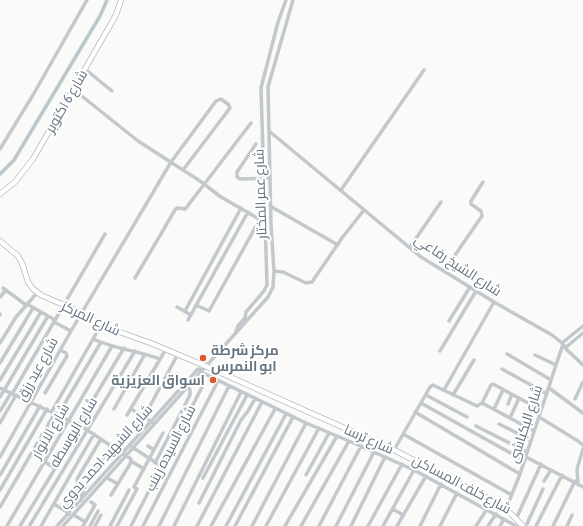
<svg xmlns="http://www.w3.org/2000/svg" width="583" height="526" font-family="'Asap Condensed',Cairo,sans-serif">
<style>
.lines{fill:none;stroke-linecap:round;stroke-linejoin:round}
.canal{stroke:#bbc7cb;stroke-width:3.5}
.major-casing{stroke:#b5babe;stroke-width:6}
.minor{stroke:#c3c8cc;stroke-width:3.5}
.major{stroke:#fff;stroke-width:4.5}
.poi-dot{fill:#e4572e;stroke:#fff;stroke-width:1.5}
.labels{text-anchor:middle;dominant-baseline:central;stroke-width:4;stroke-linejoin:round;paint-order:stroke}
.street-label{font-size:14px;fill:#657683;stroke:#fff}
.poi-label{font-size:14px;font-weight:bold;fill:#657683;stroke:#fff;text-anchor:start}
</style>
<rect width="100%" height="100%" fill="#fafaf8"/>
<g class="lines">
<path class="canal" d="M0 174 14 160 100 16 107 0"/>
<g class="major-casing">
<path id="major" d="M0 194 15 182 33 159 116 15 121 0
M0 241 18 256 22 263 28 282 33 289 41 295 82 313 106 327 153 344 203 365 394 450 499 504 506 509 523 526"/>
</g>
<path class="minor" d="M85 69 112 91
M73 89 138 141 200 181 221 197 264 222
M269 131 421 257 494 302 552 335 562 343 567 350 583 365
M256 144 237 172V177L240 179 270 178
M0 149 33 95 87 0
M341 190 424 70
M270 206 338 245
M410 247 441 202
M274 271 283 272 306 283 312 282 342 238 364 210
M444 271 482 216 481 211 471 204V201L483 182
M135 278 175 210 177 208 185 209 186 208 251 123
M3 288 26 305
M0 297 6 290
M27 304 55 320
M196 305 209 311 260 219
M177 307 191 315
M185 311 241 208
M0 314V315
M188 320 248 212
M449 321 470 287
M54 322 71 331
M236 331 238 326 245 318 246 312 264 291 267 285 261 88 278 22 286 0
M93 339C115 349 138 351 160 359
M0 343 16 317 37 293
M562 343 583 326
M565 348 583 333
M440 351 476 291
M507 354 551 380
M535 355 556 365
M0 363 33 308
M502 369 547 394
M201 372 306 423 349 441 414 470 516 526
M0 380 41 312
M0 388 81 426 131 459 130 464 111 495
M549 388 583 413
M444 390 494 302
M45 393 67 356 66 353 60 350
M12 394 105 234
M426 395 467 417
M453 395 474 360
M0 397 48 316
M575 399 583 382
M421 403 525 461
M482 403 534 431
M508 404 512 394
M114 409 145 354
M131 409 152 422
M494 409 503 390
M0 411 11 393
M52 411 101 325
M415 412 520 474
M58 415 101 342
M127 415 166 349
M144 417 178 354
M539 417 578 441 583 445
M510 418 519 398
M0 423 16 395
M499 424 531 440
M78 425 124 348
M476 426 527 452
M403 434 512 495
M148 446 154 450
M132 447 161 466
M394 450 430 387 433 385 477 406 482 403 491 385 493 384 541 410
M0 457 71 331 171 162 216 101 221 99 228 104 230 108 183 170
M526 457 583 487
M131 461 144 469
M45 462 55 468
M155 463 190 395V390L188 387
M0 475 40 406
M306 475 329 433
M107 478 118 484
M203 478 247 395
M544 481 551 470
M578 483 577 469 583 449
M0 490 47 409
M81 500 82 493 111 445
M199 503 241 420 248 411 255 399
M54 504 67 512
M0 507 55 413
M393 509 403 515
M506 509 520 474 563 344
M69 514 67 509 74 495 73 492 78 483 77 479 101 439
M74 515 85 522
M516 519 541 464
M30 525 135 351
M7 526 112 346
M20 526 81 426
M41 526 94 434
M57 526 198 369 202 370
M63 526 268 297 273 287 274 271 271 225 268 87 293 0
M83 526 95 505 91 502
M90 526 98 511
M95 526 101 515
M110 526 129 490
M117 526 137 489 134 487 163 433
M131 526 202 387
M143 526 218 381
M159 526 229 386
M174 526 241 392
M197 526 262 402
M211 526 275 409
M226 526 286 414
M235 526 293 417
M252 526 306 423
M266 526 319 428
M285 526 337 436
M301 526 349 441
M319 526 361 446
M336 526 374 452
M351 526 385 457
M368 526 402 464
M383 526 414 470
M397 526 426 476
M420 526 441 484
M440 526 457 493
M476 526 487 509
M488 526 496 514
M500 526 504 519
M526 526 543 489
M536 526 562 475
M553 526 575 481
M567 526 572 515"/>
<use href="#major" class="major"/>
</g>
<g class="poi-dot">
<circle cx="203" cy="358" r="4"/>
<circle cx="213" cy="380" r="4"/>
</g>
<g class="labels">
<g class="street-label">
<text transform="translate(66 101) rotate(-60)">شارع 6 اكتوبر</text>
<text transform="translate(260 194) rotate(-92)">شارع عمر المختار</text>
<text transform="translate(458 265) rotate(33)">شارع الشيخ رفاعي</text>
<text transform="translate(91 318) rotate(25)">شارع المركز</text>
<text transform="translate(37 369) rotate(-61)">شارع عيد رزق</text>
<text transform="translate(525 424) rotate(-72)">شارع البكباشى</text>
<text transform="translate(50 431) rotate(-60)">شارع الانوار</text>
<text transform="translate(73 432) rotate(-59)">شارع البوسطه</text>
<text transform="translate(369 439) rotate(24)">شارع ترسا</text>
<text transform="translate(170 448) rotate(-63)">شارع السيده زينب</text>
<text transform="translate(105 456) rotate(-48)">شارع الشهيد احمد بدوي</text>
<text transform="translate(462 484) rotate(28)">شارع خلف المساكن</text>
</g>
<g class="poi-label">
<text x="211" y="350">مركز شرطة<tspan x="211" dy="16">ابو النمرس</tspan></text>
<text x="205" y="380" text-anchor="end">اسواق العزيزية</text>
</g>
</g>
</svg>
